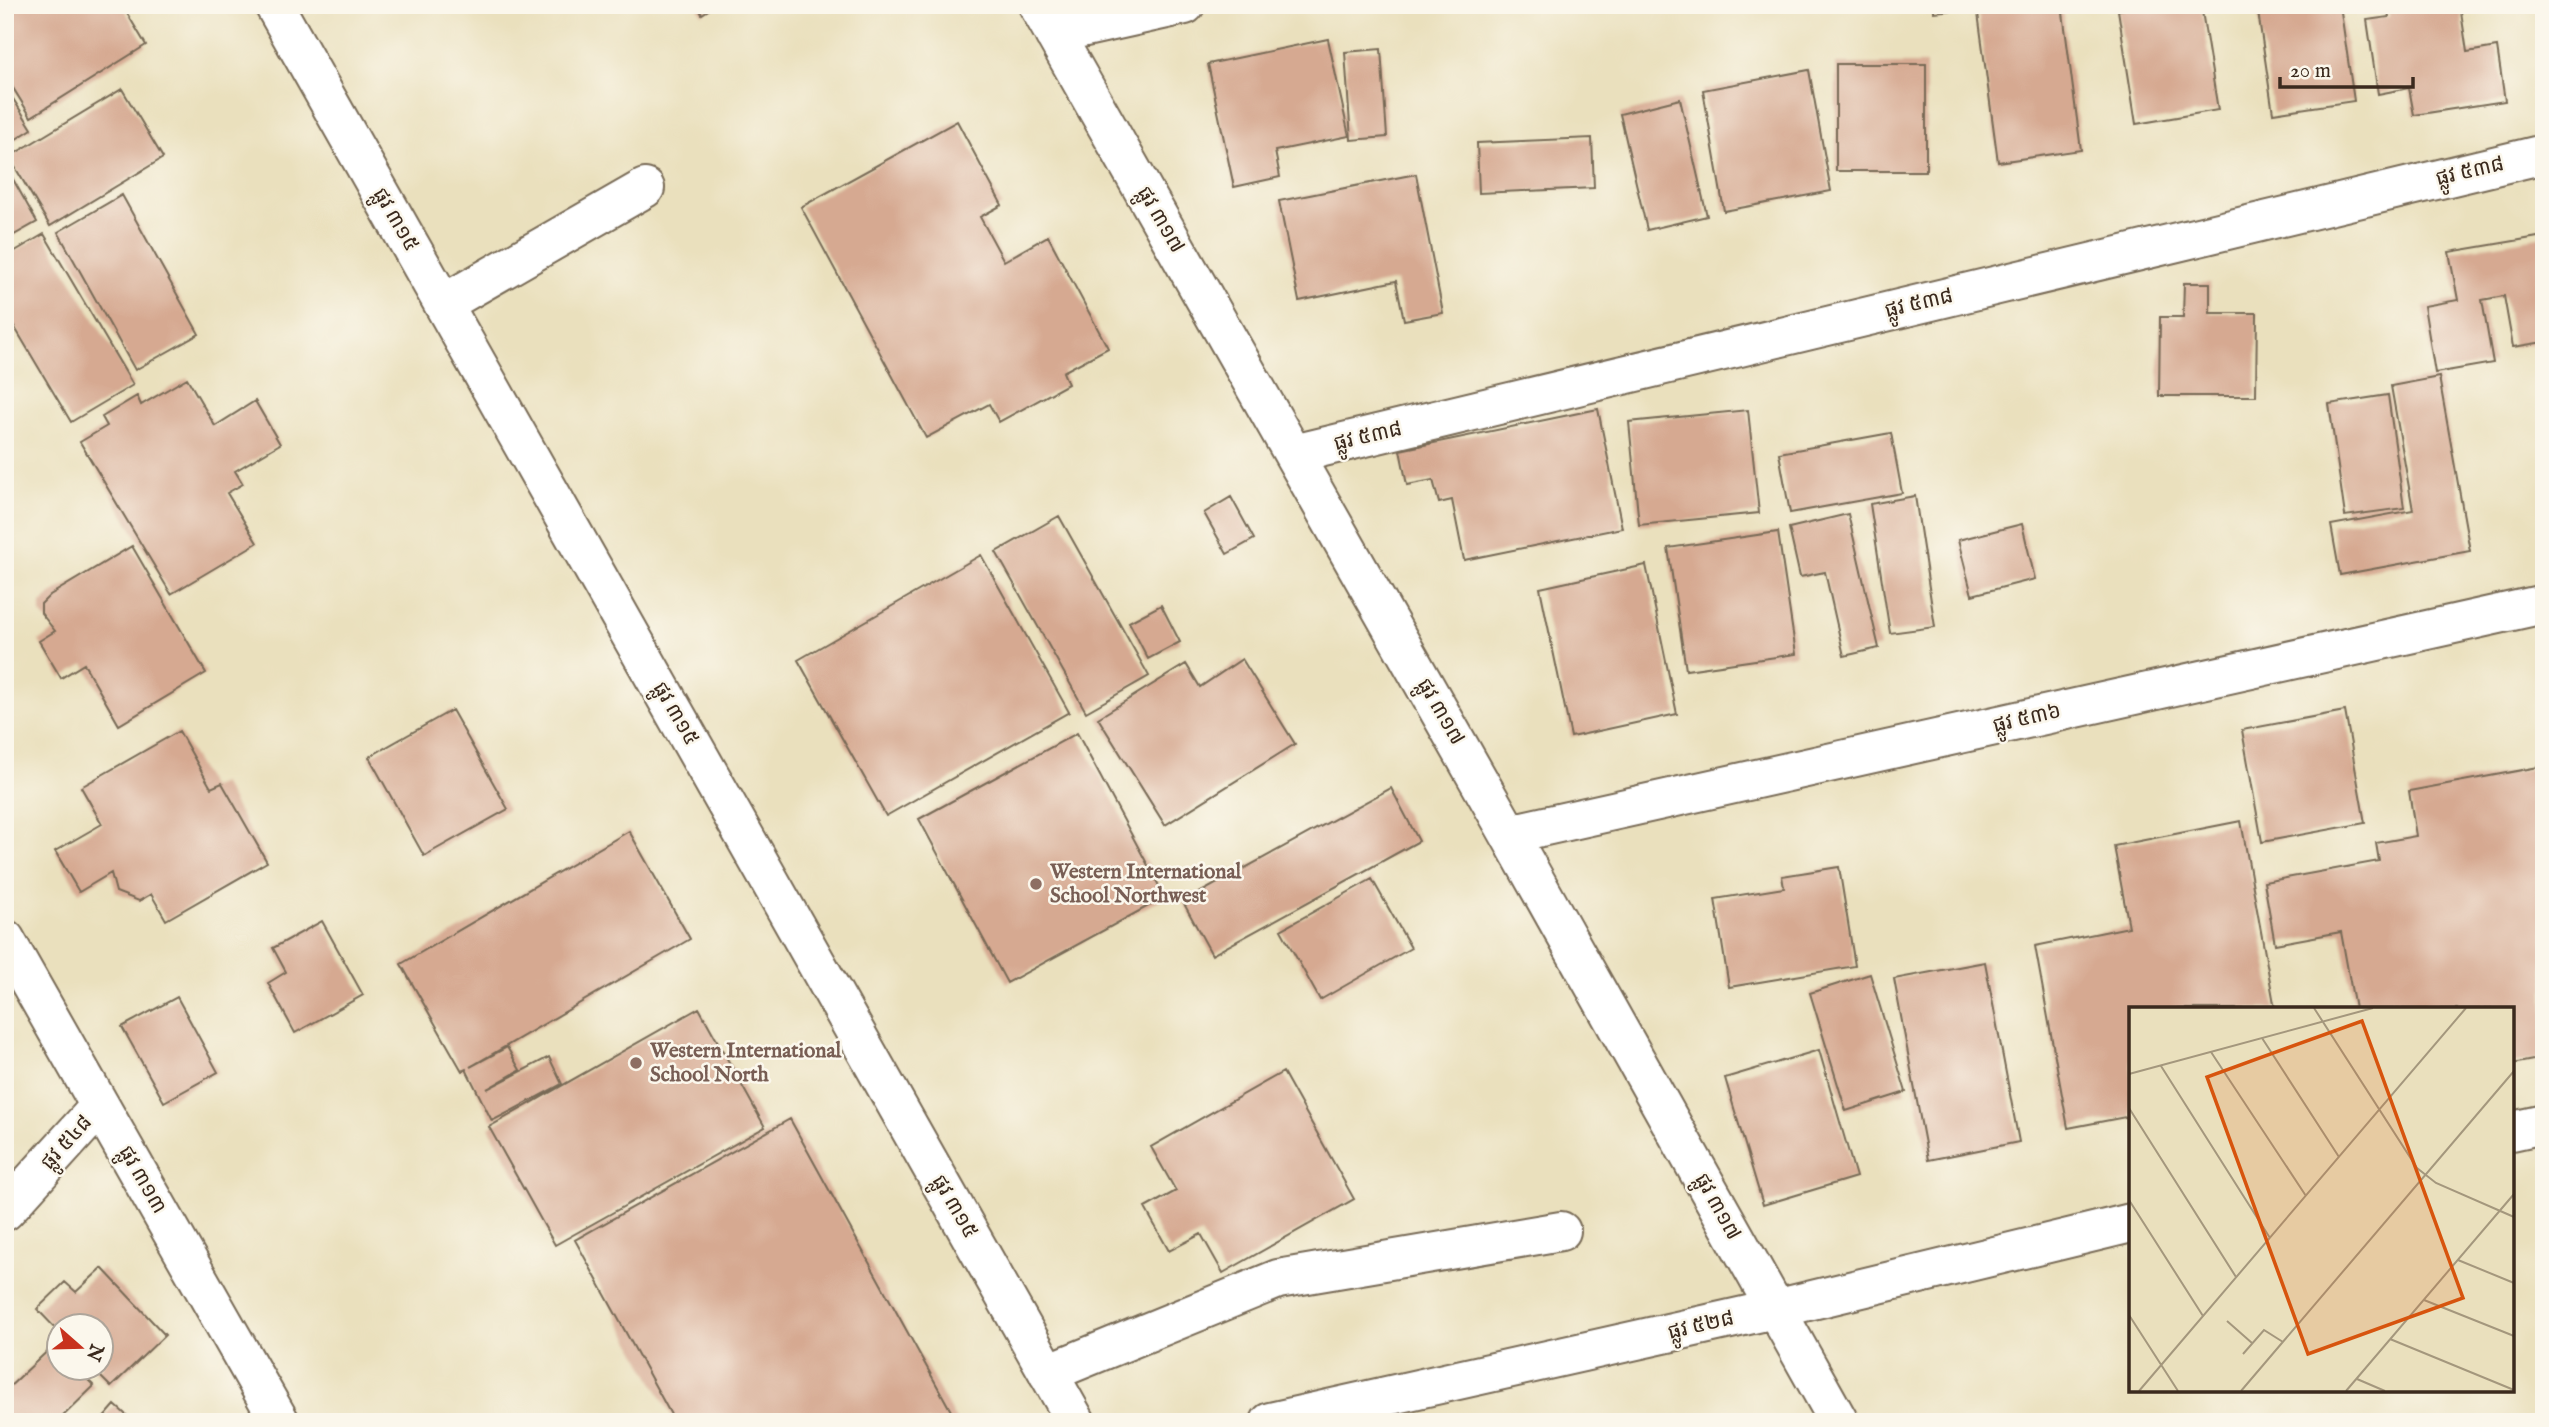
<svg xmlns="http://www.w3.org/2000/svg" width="2549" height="1427" font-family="'IM FELL English','Noto Sans Khmer',serif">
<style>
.building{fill:#d6a991}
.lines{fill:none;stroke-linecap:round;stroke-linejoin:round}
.minor-casing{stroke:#786a56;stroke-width:42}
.minor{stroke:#fff;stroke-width:38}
.education-dot{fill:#8d6e63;stroke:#fbf7ec;stroke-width:2.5}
.labels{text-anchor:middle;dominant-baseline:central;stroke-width:5;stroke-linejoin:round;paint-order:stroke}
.street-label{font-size:21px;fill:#3b2a1e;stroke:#fbf7ec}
.education-label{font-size:21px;font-weight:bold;fill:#785e54;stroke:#fbf7ec;text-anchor:start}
.inset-road{fill:none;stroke:#a4977d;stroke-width:2}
.view{fill:#d7540e;fill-opacity:0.15;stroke:#d7540e;stroke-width:3.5}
.inset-edge{fill:none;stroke:#3b2a1e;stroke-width:3.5}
</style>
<rect width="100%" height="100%" fill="#fbf7ec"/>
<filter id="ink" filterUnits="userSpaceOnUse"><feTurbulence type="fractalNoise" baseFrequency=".0143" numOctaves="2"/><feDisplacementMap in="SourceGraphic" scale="14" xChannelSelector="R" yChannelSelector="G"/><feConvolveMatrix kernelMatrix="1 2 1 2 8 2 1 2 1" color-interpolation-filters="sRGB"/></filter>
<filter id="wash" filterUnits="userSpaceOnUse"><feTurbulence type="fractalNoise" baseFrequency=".00686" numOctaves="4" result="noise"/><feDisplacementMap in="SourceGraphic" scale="28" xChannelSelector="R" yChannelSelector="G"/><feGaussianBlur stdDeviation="1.57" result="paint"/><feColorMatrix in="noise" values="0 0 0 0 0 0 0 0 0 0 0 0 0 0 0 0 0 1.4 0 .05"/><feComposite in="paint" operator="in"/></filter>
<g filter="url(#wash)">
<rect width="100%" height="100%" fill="#eae0bd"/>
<g id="blocks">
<path class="building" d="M5 5H122L146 45 31 117 5 75Z
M697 5H716L702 14Z
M1934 5H1989V7L1934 12Z
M2035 5H2062L2081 150 1998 162 1978 13Z
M2146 5H2201L2218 110 2136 124 2118 10Z
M2257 5H2340L2354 101 2273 113Z
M2387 5H2460L2467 52 2497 47 2505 101 2414 115 2409 88 2378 94 2367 20 2389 17Z
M1328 39 1349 136 1275 151 1280 177 1234 187 1208 64Z
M1381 49 1387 137 1351 140 1345 52Z
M1836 64H1926V171H1836Z
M1809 70 1831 191 1724 211 1703 90Z
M5 86 32 129 5 146Z
M122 89 163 158 50 226 9 157Z
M1680 99 1707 216 1647 230 1620 114Z
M957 121 1002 205 980 217 1004 261 1048 236 1108 348 1063 372 1068 384 999 422 989 404 926 438 801 207Z
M1592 138 1594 188 1479 193 1477 143Z
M5 165 37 222 5 240Z
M1416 174 1443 313 1404 320 1396 281 1299 301 1279 201Z
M122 195 199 334 135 370 58 232Z
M44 234 133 385 71 422 5 311V257Z
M2544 236V342L2513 347 2504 296 2482 300 2493 363 2435 373 2424 306 2458 300 2449 252Z
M2184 283H2210V313H2257L2256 396H2159L2160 317H2183Z
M2439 377 2470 551 2340 575 2331 525 2413 510 2391 386Z
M187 378 215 426 255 401 280 444 235 471 243 484 227 493 257 543 171 594 80 442 107 426 102 417 137 396 141 405Z
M2388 395 2404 508 2345 516 2329 404Z
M1598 409 1622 528 1464 560 1452 500 1439 503 1433 480 1407 485 1400 450Z
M1748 410 1759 513 1639 525 1629 422Z
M1891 433 1902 493 1790 513 1779 453Z
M1915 496 1935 627 1890 633 1870 504Z
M1231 497 1254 539 1227 554 1204 513Z
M1848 514 1879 648 1844 656 1825 572 1800 577 1789 528Z
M1059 516 1149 676 1086 712 996 552Z
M2022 524 2035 579 1972 595 1958 540Z
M1778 532 1796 654 1686 670 1668 548Z
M132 546 206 673 119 725 84 664 61 678 39 641 55 631 41 613V604L50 595Z
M981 555 1069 712 886 816 798 660Z
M1646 565 1677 714 1571 737 1540 588Z
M1161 605 1180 642 1148 659 1129 622Z
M1242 659 1295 744 1165 825 1098 718 1186 664 1200 687Z
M452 710 508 809 424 856 369 757Z
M2345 711 2365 823 2262 842 2242 730Z
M179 731 211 788 222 783 267 862 166 920 151 894 139 901 116 892 111 873 79 892 55 851 102 824 81 787Z
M1077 733 1165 897 1007 983 919 819Z
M2544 766V1058L2512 1064V1009H2355L2341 932 2275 944 2264 882 2379 861 2376 843 2416 836 2409 791Z
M1391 788 1419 841 1212 955 1183 902Z
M2241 821 2275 1009H2131V1116L2068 1128 2035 946 2129 927 2114 846Z
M629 831 690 939 470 1067 507 1047 520 1070 487 1089 549 1057 562 1084 492 1121 466 1069 462 1071 401 964Z
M1839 867 1855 966 1729 987 1715 899 1784 888 1782 876Z
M1372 879 1411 948 1320 1000 1281 930Z
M322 921 363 995 295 1033 268 983 286 972 273 948Z
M1985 962 2019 1142 1928 1160 1894 979Z
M1870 974 1906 1092 1846 1111 1810 993Z
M177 997 218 1072 164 1102 122 1027Z
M699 1008 765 1127 555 1245 489 1127Z
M1819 1050 1856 1177 1763 1205 1725 1078Z
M1283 1072 1354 1199 1223 1273 1201 1234 1169 1251 1145 1208 1176 1191 1151 1147Z
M790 1119 957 1422H675L575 1240Z
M102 1268 165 1335 111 1387 92 1368H102V1326H60V1333L37 1309 65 1282 76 1292Z
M54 1345 60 1351V1368H76L94 1386 57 1422H5V1391Z
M115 1405 134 1422H100Z"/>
</g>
</g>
<g filter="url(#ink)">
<use href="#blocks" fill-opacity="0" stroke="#786a56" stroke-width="2"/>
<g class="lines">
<g class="minor-casing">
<path id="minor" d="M274 5 1076 1422
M1038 5 1509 834 1839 1422
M1054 34 1185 5
M443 304 645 188
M1294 454 2544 154
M1509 834 2544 604
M5 939 280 1422
M2512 1131 2544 1124
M5 1211 100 1106
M1048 1373 1278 1279 1561 1231
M1270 1422 1775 1309 2131 1223"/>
</g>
<use href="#minor" class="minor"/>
</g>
</g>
<g class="education-dot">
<circle cx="1036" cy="884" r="7"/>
<circle cx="636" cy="1063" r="7"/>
</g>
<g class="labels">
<g class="street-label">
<text transform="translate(2470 172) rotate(-13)">ផ្លូវ ៥៣៨</text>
<text transform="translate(395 220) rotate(60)">ផ្លូវ ៣១៥</text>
<text transform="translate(1160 220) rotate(60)">ផ្លូវ ៣១៧</text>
<text transform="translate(1919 304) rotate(-13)">ផ្លូវ ៥៣៨</text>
<text transform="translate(1368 437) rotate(-13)">ផ្លូវ ៥៣៨</text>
<text transform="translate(1440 712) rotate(60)">ផ្លូវ ៣១៧</text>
<text transform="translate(675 714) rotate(60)">ផ្លូវ ៣១៥</text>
<text transform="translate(2027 719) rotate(-13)">ផ្លូវ ៥៣៦</text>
<text transform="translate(67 1143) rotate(-48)">ផ្លូវ ៥៤៨</text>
<text transform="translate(142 1180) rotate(60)">ផ្លូវ ៣១៣</text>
<text transform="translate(954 1207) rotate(60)">ផ្លូវ ៣១៥</text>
<text transform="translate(1717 1207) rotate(61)">ផ្លូវ ៣១៧</text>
<text transform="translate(1701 1326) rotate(-13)">ផ្លូវ ៥២៨</text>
</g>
<g class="education-label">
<text x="1050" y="872">Western International<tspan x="1050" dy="24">School Northwest</tspan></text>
<text x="650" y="1051">Western International<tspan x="650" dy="24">School North</tspan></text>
</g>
</g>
<g transform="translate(2129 1007)">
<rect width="385" height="385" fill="#eae0bd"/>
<path class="inset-road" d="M185 1 288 161 307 176 385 210M133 31 210 150M82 45 177 189M32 59 141 231M0 67 244 1M0 101 107 270M0 193 74 309M329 253 385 276M295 293 385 329M0 308 49 384M98 314 123 336M261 332 385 383M114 347 135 323 154 335M228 372 256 384M10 384 337 1M112 384 385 64M217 384 385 187"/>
<path class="view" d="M233 14 334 291 179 347 78 70Z"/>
<rect width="385" height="385" class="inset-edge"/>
</g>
<rect width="2549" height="1427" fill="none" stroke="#fbf7ec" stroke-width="28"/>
<g transform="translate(80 1347) rotate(110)"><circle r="33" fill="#fbf7ec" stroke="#aea59a" stroke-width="2"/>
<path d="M0-5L12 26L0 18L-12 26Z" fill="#c8321e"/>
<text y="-10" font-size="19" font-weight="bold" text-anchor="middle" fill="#3b2a1e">N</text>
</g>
<path d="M2280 77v10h133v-10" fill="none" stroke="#3b2a1e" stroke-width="3.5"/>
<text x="2290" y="77" font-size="21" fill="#3b2a1e" stroke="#fbf7ec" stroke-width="5" paint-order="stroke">20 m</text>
</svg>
